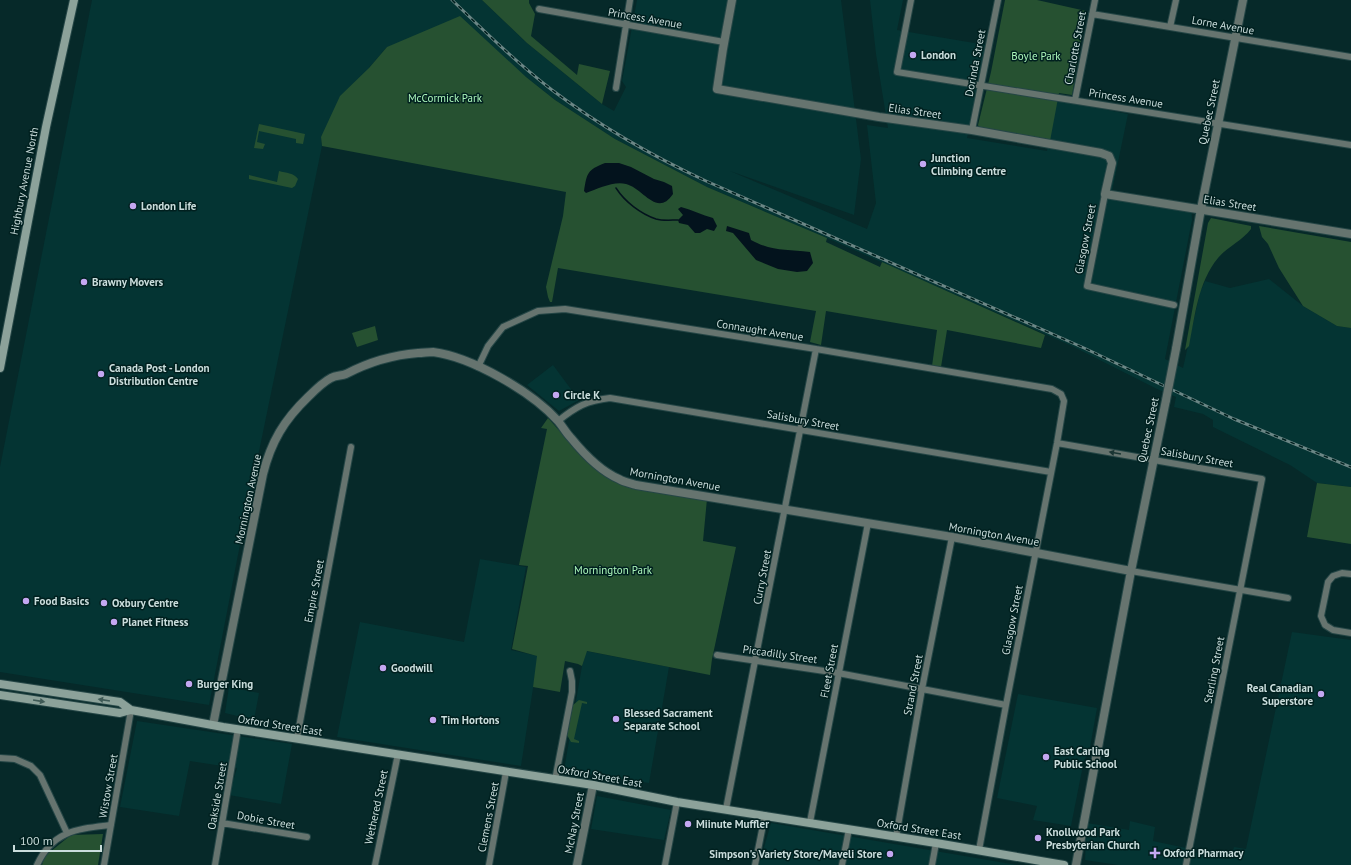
<svg xmlns="http://www.w3.org/2000/svg" width="1351" height="865" font-family="'PT Sans',sans-serif">
<style>
.built{fill:#043433}
.green{fill:#265131}
.water{fill:#03131d}
.lines{fill:none;stroke-linecap:round;stroke-linejoin:round}
.stream{stroke:#03131d;stroke-width:1.5}
.minor-casing{stroke:#254646;stroke-width:8}
.tertiary-casing{stroke:#254646;stroke-width:10}
.secondary-casing{stroke:#254646;stroke-width:10}
.minor{stroke:#66746f;stroke-width:6}
.tertiary{stroke:#66746f;stroke-width:8}
.secondary{stroke:#8ca29a;stroke-width:8}
.rail-casing{stroke:#6b8685;stroke-width:3}
.rail{stroke:#00201f;stroke-width:1.5;stroke-dasharray:4.5;stroke-linecap:butt}
.tertiary-bridge-casing{stroke:#254646;stroke-width:10;stroke-linecap:butt}
.tertiary-bridge{stroke:#66746f;stroke-width:8}
.oneway{fill:#1a3533}
.oneway2{fill:#3f5a56}
.poi-dot{fill:#c4a7f1;stroke:#00201f;stroke-width:1.5}
.labels{text-anchor:middle;dominant-baseline:central;stroke-width:3;stroke-linejoin:round;paint-order:stroke}
.street-label{font-size:11px;fill:#cadddc;stroke:#00201f}
.poi-label{font-size:11px;font-weight:bold;fill:#cadddc;stroke:#00201f;text-anchor:start}
.park-label{font-size:11px;fill:#acf6bb;stroke:#00201f}
</style>
<rect width="100%" height="100%" fill="#062929"/>
<path class="built" d="M92 0H482L527 43 602 104 614 111 626 87 622 81 637 0H841L861 159 854 215 730 171 867 229 876 203 867 125 888 128 876 54 870 0H903L897 30 986 45 967 138 1047 151 1057 100 1128 114 1112 191 1191 205 1192 220 1165 359 1183 368 1200 292 1205 281 1230 288 1269 279 1303 306 1337 326 1351 328V487L1317 483 1290 465 1213 427V420L1203 414 1174 407 1176 397 1157 389 1072 346 827 238 707 187 615 139 555 100 526 77 387 47 369 68 321 137 322 146 243 529 209 705 0 672V467Z
M553 365 579 400 559 411 527 385Z
M480 559 526 567 511 650 538 656 521 766 337 737 360 622 464 642Z
M1292 632 1351 640V865H1118L1085 860 1087 823 1129 830 1130 821 1155 827 1153 841 1186 848 1192 853H1195L1231 859 1234 847 1246 849Z
M586 651 669 667 649 783 564 770 582 666Z
M229 687 259 693 254 720 225 713Z
M1018 694 1097 708 1089 753 1084 760 1071 826 1033 820 1037 806 997 798Z
M137 721 292 744 281 804 229 795 237 768 229 767 190 761 179 816 120 807Z
M597 796 671 810 664 840 591 829Z
M771 823 1017 865H759Z"/>
<path class="green" d="M482 0H529V3L535 14 531 36 577 75 579 64 610 71 602 104 527 43Z
M1005 0H1037L1086 11 1072 95 1059 93 1050 141 979 128 978 125 991 72Z
M460 16 526 77 555 100 615 139 707 187 827 238 826 242 880 267 882 262 1045 335 1041 348 947 330 941 367 932 366 937 330 826 311 821 345 810 342 816 311 558 268 552 302H550L548 297 546 287 563 216 566 192 322 146 321 137 340 96 369 68 387 47Z
M259 124 305 134 303 144 296 143V139L259 131 257 142 265 144 263 149 254 148Z
M279 171C286 173 294 173 298 179L295 186 292 188 249 179V175L277 182Z
M1211 218 1251 226V229C1242 241 1227 247 1218 258 1198 282 1195 316 1189 346L1185 350 1208 223Z
M1259 226 1351 242V328L1337 326 1303 306 1279 268 1268 244 1262 237Z
M375 326 378 340 357 347 352 333Z
M548 418 587 462 612 479 707 499 703 541 736 547 712 659 710 675 587 651 582 666 578 664 565 661 560 692 533 687 537 656 512 649 528 566 519 565 547 429 541 428Z
M1317 483 1351 487V544L1307 537Z
M579 700 587 702V704L582 703 574 739 579 741V743L571 742 567 735 573 705Z
M103 834 98 865H42L45 856 71 835Z"/>
<path class="water" d="M605 163H619L631 167 654 179 664 182 672 186 673 194C657 218 643 188 626 184 613 181 598 189 586 193L584 191C587 173 587 170 605 163Z
M681 207C692 210 702 215 713 218L717 226 714 231 707 229 700 233H695L688 225 679 223 678 220 683 215 678 209Z
M727 226 749 233 751 240C773 252 787 249 810 252L813 263 807 271 797 272 778 269 756 260 733 233 726 231Z"/>
<g class="lines">
<path class="stream" d="M616 188C625 202 641 214 656 219 663 221 671 220 678 220"/>
<g class="minor-casing">
<path id="minor" d="M911 0 897 72 1351 145
M539 9 724 42
M1092 14 1351 57
M1170 27 1176 0
M616 88 630 0
M1075 100 1095 0
M972 130 998 0
M1105 194 1087 286 1174 305
M478 367 488 346 503 327 538 311 565 309 816 349 1052 389 1061 394 1064 401 1057 443 1006 705 979 850
M558 421C577 406 586 401 610 398L1051 472
M1057 443 1262 479 1186 865
M1131 571 1288 598
M1351 574 1342 573 1333 576 1328 582 1321 616 1325 625 1333 630 1351 633
M717 655 838 673 1006 705
M297 738 351 447
M0 758 15 759 31 766 40 775 67 833
M555 780 572 692V681L570 671
M726 809 816 349
M810 822 868 523
M222 823 307 837
M896 837 922 689 952 537
M37 865C53 830 78 829 111 825
M104 865 131 710
M215 865 238 729
M375 865 398 754
M489 865 506 772
M665 865 677 802
M755 865 765 815
M842 865 849 829
M932 865 936 843"/>
</g>
<g class="tertiary-casing">
<path id="tertiary" d="M732 0 723 49 717 89 879 117 972 130 1101 153 1109 156 1112 163 1105 194 1351 234
M1176 349 1201 209 1243 0
M213 725 263 474C271 442 284 420 308 397 315 390 323 382 331 378 336 375 341 376 346 374 369 362 392 355 418 353 423 353 428 352 433 352 472 357 532 392 558 421 563 427 566 433 571 438 584 454 600 471 619 479 624 482 630 483 636 485L952 537 1131 571
M577 865 593 785
M1076 865 1131 571 1166 400"/>
</g>
<g class="secondary-casing">
<path id="secondary" d="M0 368 46 127 74 0
M0 684 120 702 131 710 223 727 593 785 677 802 936 843 1064 865
M0 695 120 713 131 710"/>
</g>
<use href="#minor" class="minor"/>
<use href="#tertiary" class="tertiary"/>
<use href="#secondary" class="secondary"/>
<g class="rail-casing">
<path id="rail" d="M452 0C484 31 516 62 552 90 600 126 652 156 706 181L1084 348 1234 419 1351 467"/>
</g>
<use href="#rail" class="rail"/>
<g class="tertiary-bridge-casing">
<path id="tertiary-bridge" d="M1166 400 1176 349"/>
</g>
<use href="#tertiary-bridge" class="tertiary-bridge"/>
</g>
<defs><path id="oneway-solid" d="M-6-.8H1V-3.2L6.5 0L1 3.2V.8H-6Z"/></defs>
<use class="oneway" href="#oneway-solid" transform="translate(1115 453) rotate(-170)"/>
<g class="oneway2">
<use href="#oneway-solid" transform="translate(104 700) rotate(-171)"/>
<use href="#oneway-solid" transform="translate(39 701) rotate(9)"/>
</g>
<g class="poi-dot">
<circle cx="913" cy="55" r="4"/>
<circle cx="923" cy="164" r="4"/>
<circle cx="133" cy="206" r="4"/>
<circle cx="84" cy="282" r="4"/>
<circle cx="101" cy="374" r="4"/>
<circle cx="556" cy="395" r="4"/>
<circle cx="26" cy="601" r="4"/>
<circle cx="104" cy="603" r="4"/>
<circle cx="114" cy="622" r="4"/>
<circle cx="383" cy="668" r="4"/>
<circle cx="189" cy="684" r="4"/>
<circle cx="1321" cy="694" r="4"/>
<circle cx="616" cy="719" r="4"/>
<circle cx="433" cy="720" r="4"/>
<circle cx="1046" cy="757" r="4"/>
<circle cx="688" cy="824" r="4"/>
<circle cx="1038" cy="838" r="4"/>
<path d="M1153 847h4v4h4v4h-4v4h-4v-4h-4v-4h4z"/>
<circle cx="890" cy="854" r="4"/>
</g>
<g class="labels">
<g class="street-label">
<text transform="translate(645 18) rotate(10)">Princess Avenue</text>
<text transform="translate(1223 25) rotate(10)">Lorne Avenue</text>
<text transform="translate(1075 48) rotate(-79)">Charlotte Street</text>
<text transform="translate(975 63) rotate(-79)">Dorinda Street</text>
<text transform="translate(1126 98) rotate(9)">Princess Avenue</text>
<text transform="translate(915 111) rotate(8)">Elias Street</text>
<text transform="translate(1209 112) rotate(-78)">Quebec Street</text>
<text transform="translate(24 181) rotate(-79)">Highbury Avenue North</text>
<text transform="translate(1230 203) rotate(9)">Elias Street</text>
<text transform="translate(1085 239) rotate(-79)">Glasgow Street</text>
<text transform="translate(760 330) rotate(9)">Connaught Avenue</text>
<text transform="translate(803 420) rotate(10)">Salisbury Street</text>
<text transform="translate(1148 430) rotate(-78)">Quebec Street</text>
<text transform="translate(1197 457) rotate(10)">Salisbury Street</text>
<text transform="translate(675 479) rotate(10)">Mornington Avenue</text>
<text transform="translate(248 499) rotate(-78)">Mornington Avenue</text>
<text transform="translate(994 534) rotate(10)">Mornington Avenue</text>
<text transform="translate(762 577) rotate(-79)">Curry Street</text>
<text transform="translate(314 591) rotate(-79)">Empire Street</text>
<text transform="translate(1012 620) rotate(-79)">Glasgow Street</text>
<text transform="translate(780 654) rotate(8)">Piccadilly Street</text>
<text transform="translate(1214 670) rotate(-79)">Sterling Street</text>
<text transform="translate(829 671) rotate(-79)">Fleet Street</text>
<text transform="translate(913 685) rotate(-79)">Strand Street</text>
<text transform="translate(280 725) rotate(9)">Oxford Street East</text>
<text transform="translate(600 776) rotate(10)">Oxford Street East</text>
<text transform="translate(108 786) rotate(-80)">Wistow Street</text>
<text transform="translate(217 796) rotate(-80)">Oakside Street</text>
<text transform="translate(376 807) rotate(-78)">Wethered Street</text>
<text transform="translate(488 817) rotate(-79)">Clemens Street</text>
<text transform="translate(266 820) rotate(10)">Dobie Street</text>
<text transform="translate(574 823) rotate(-79)">McNay Street</text>
<text transform="translate(919 829) rotate(9)">Oxford Street East</text>
</g>
<g class="poi-label">
<text x="921" y="55">London</text>
<text x="931" y="158">Junction<tspan x="931" dy="13">Climbing Centre</tspan></text>
<text x="141" y="206">London Life</text>
<text x="92" y="282">Brawny Movers</text>
<text x="109" y="368">Canada Post - London<tspan x="109" dy="13">Distribution Centre</tspan></text>
<text x="564" y="395">Circle K</text>
<text x="34" y="601">Food Basics</text>
<text x="112" y="603">Oxbury Centre</text>
<text x="122" y="622">Planet Fitness</text>
<text x="391" y="668">Goodwill</text>
<text x="197" y="684">Burger King</text>
<text x="1313" y="688" text-anchor="end">Real Canadian<tspan x="1313" dy="13">Superstore</tspan></text>
<text x="624" y="713">Blessed Sacrament<tspan x="624" dy="13">Separate School</tspan></text>
<text x="441" y="720">Tim Hortons</text>
<text x="1054" y="751">East Carling<tspan x="1054" dy="13">Public School</tspan></text>
<text x="696" y="824">Miinute Muffler</text>
<text x="1046" y="832">Knollwood Park<tspan x="1046" dy="13">Presbyterian Church</tspan></text>
<text x="1163" y="853">Oxford Pharmacy</text>
<text x="882" y="854" text-anchor="end">Simpson's Variety Store/Maveli Store</text>
</g>
<g class="park-label">
<text x="1036" y="56">Boyle Park</text>
<text x="445" y="98">McCormick Park</text>
<text x="613" y="570">Mornington Park</text>
</g>
</g>
<path d="M14 845v6h87v-6" fill="none" stroke="#cadddc" stroke-width="2"/>
<text x="20" y="845" font-size="12" fill="#cadddc" stroke="#00201f" stroke-width="3" paint-order="stroke">100 m</text>
</svg>
